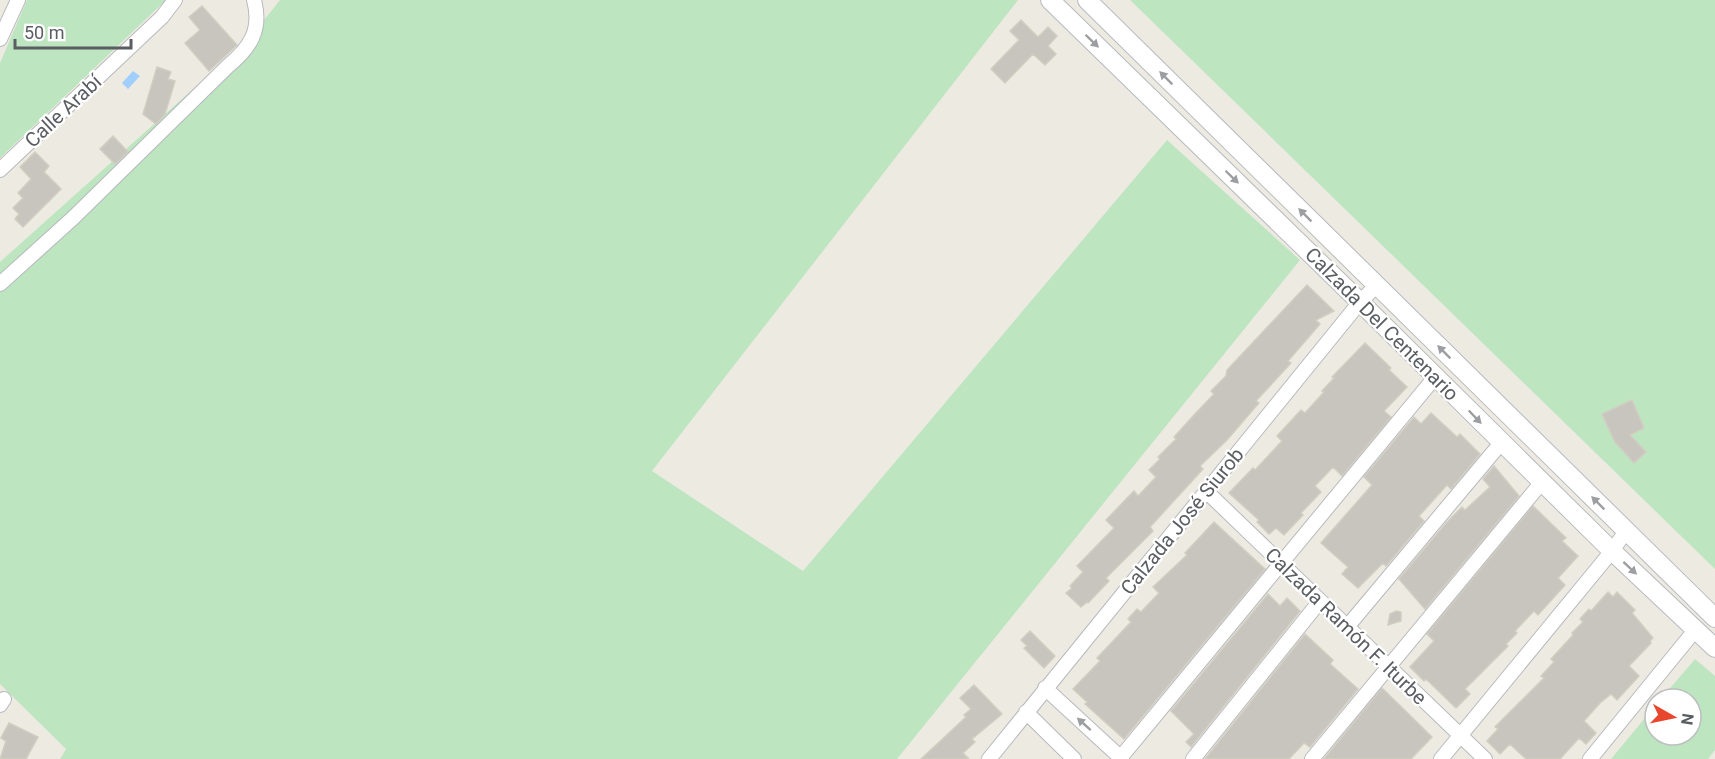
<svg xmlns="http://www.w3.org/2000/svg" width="1715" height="759" font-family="Roboto,sans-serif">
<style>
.green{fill:#bde5c0}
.water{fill:#a0cffe}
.building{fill:#c8c5bf;stroke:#d1cdc0;stroke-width:1.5}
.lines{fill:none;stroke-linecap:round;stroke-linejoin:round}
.minor-casing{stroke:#b7b9be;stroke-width:16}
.secondary-casing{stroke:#b7bac0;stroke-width:20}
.minor{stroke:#fff;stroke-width:14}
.secondary{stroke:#fff;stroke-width:18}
.oneway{fill:#9c9ea1}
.labels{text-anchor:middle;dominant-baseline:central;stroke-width:4.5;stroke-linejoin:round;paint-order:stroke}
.street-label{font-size:20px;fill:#5a5d62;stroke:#fff}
</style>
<rect width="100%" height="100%" fill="#edebe1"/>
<path class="green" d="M27 0H166L0 158V63Z
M280 0H1018L652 471 803 571 1167 140 1300 260 897 759H60L66 749 0 684V262L249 39Z
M1130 0H1715V569Z
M1695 659 1715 676V750L1708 759H1611L1655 706V735H1691V699H1661Z"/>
<path class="water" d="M133 71 140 76 128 89 122 83Z"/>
<path class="building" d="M202 6 237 45 209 71 185 43 200 30 189 17Z
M1021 20 1038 37 1048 27 1057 36 1048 46 1056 54 1045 65 1033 54 1005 83 991 69 1019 40 1010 31Z
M157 67 171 72 168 79 175 81 165 114 156 124 143 114Z
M113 136 128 152 115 164 100 149Z
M35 152 49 166 44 172 61 189 23 227 15 219 19 214 13 208 23 198 18 193 31 179 20 167Z
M1307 285 1334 311 1316 320 1320 324 1288 361 1291 363 1256 401 1259 403 1227 440 1200 466 1203 469 1150 527 1153 531 1106 578 1109 581 1088 603 1087 602 1081 607 1066 593 1072 588 1070 586 1083 572 1077 566 1114 528 1106 520 1134 491 1138 496 1156 477 1149 470 1160 459 1158 457 1176 439 1174 437 1194 415 1214 394 1211 391 1226 376 1227 370Z
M1365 343 1391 368 1389 370 1407 387 1384 411 1391 417 1342 476 1333 467 1315 486 1321 492 1301 513 1303 515 1284 535 1276 528 1269 534 1257 522 1259 520 1229 493 1253 468 1255 470 1282 441 1277 436 1301 410 1305 413 1324 392 1322 391 1334 378 1332 377Z
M1632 400 1644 428 1630 435 1646 452 1634 463 1615 442 1602 414Z
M1431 413 1457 437 1460 434 1480 454 1451 489 1447 485 1419 516 1424 521 1386 566 1383 563 1358 588 1342 574 1348 567 1321 543 1372 485 1364 477 1414 417 1421 424Z
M1494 466 1519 496 1425 609 1399 579 1447 522 1462 507 1465 510 1490 487 1483 479Z
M1533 506 1566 538 1562 541 1578 556 1558 578 1565 585 1538 615 1534 611 1515 631 1517 633 1506 644 1508 646 1465 689 1470 694 1456 708 1426 679 1424 681 1410 667 1434 641 1427 634Z
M1214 522 1265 569 1124 739 1085 704 1087 702 1073 689 1100 661 1097 658 1131 622 1128 619 1137 609 1141 612 1159 593 1153 587 1187 555 1185 553Z
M1608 592 1613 597 1617 592 1635 610 1632 613 1653 638 1650 641 1651 643 1629 666 1639 676 1617 700 1611 694 1600 703 1584 721 1596 733 1586 744 1579 738 1560 759H1526L1510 744 1500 754 1487 741 1498 729 1495 727 1544 678 1541 676 1554 662 1551 659 1573 635 1572 633 1583 622 1580 619 1589 609 1591 611Z
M1268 594 1280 606 1287 598 1300 611 1191 747 1186 742 1194 734 1171 711Z
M1396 611 1401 612V621L1388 625 1390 614Z
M1030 631 1055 656 1044 668 1024 648 1027 646 1021 640Z
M1305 634 1333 660 1330 664 1358 689 1310 747 1304 743 1289 759H1205Z
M974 685 1002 714 972 739 975 742 963 753 969 759H921L966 717 964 715 971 709 960 698Z
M1382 688 1432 737 1411 759H1324Z
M9 723 38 737 26 759H0L6 741 1 738Z"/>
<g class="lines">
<g class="minor-casing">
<path id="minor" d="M0 39 18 0
M0 170 162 17 175 0
M0 284 73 218 228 66C250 48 262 30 254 0
M1207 492 1485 759
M1347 627 1501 443
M1045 688 1122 759
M0 705 4 699
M1026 712 1074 759
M1121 757 1436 376
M989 759 1360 302 1377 285
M1193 759 1320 601
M1312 759 1542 482
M1441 759 1612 551 1626 531
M1590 759 1696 629"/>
</g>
<g class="secondary-casing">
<path id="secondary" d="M1050 0 1360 302 1612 551 1715 648
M1087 0 1715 618"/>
</g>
<use href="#minor" class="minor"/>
<use href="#secondary" class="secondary"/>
</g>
<defs><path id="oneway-solid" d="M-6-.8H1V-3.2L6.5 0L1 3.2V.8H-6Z" transform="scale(1.5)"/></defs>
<g class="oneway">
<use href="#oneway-solid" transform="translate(1092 41) rotate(44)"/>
<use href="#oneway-solid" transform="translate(1166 78) rotate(-135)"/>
<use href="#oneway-solid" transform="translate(1232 177) rotate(44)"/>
<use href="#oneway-solid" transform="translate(1305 215) rotate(-135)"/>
<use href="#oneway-solid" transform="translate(1444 352) rotate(-135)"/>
<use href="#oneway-solid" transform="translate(1475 417) rotate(46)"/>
<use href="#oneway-solid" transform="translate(1598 503) rotate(-135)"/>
<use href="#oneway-solid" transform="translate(1630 568) rotate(43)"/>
<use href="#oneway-solid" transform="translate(1084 724) rotate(-138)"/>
</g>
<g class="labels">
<g class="street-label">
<text transform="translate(63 111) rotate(-43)">Calle Arabí</text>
<text transform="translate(1382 324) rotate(45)">Calzada Del Centenario</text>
<text transform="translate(1182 521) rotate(-51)">Calzada José Siurob</text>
<text transform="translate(1346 626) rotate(44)">Calzada Ramón F. Iturbe</text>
</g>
</g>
<g transform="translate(1673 717) rotate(99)"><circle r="28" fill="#ffffff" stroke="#bdbec0" stroke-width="1.5"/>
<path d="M0-4.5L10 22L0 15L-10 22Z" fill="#e7482d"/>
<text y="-9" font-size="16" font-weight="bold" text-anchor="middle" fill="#5a5d62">N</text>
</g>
<path d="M15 39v9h116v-9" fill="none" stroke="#5a5d62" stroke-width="3"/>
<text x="24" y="39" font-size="18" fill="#5a5d62" stroke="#ffffff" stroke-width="4.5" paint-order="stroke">50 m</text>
</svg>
